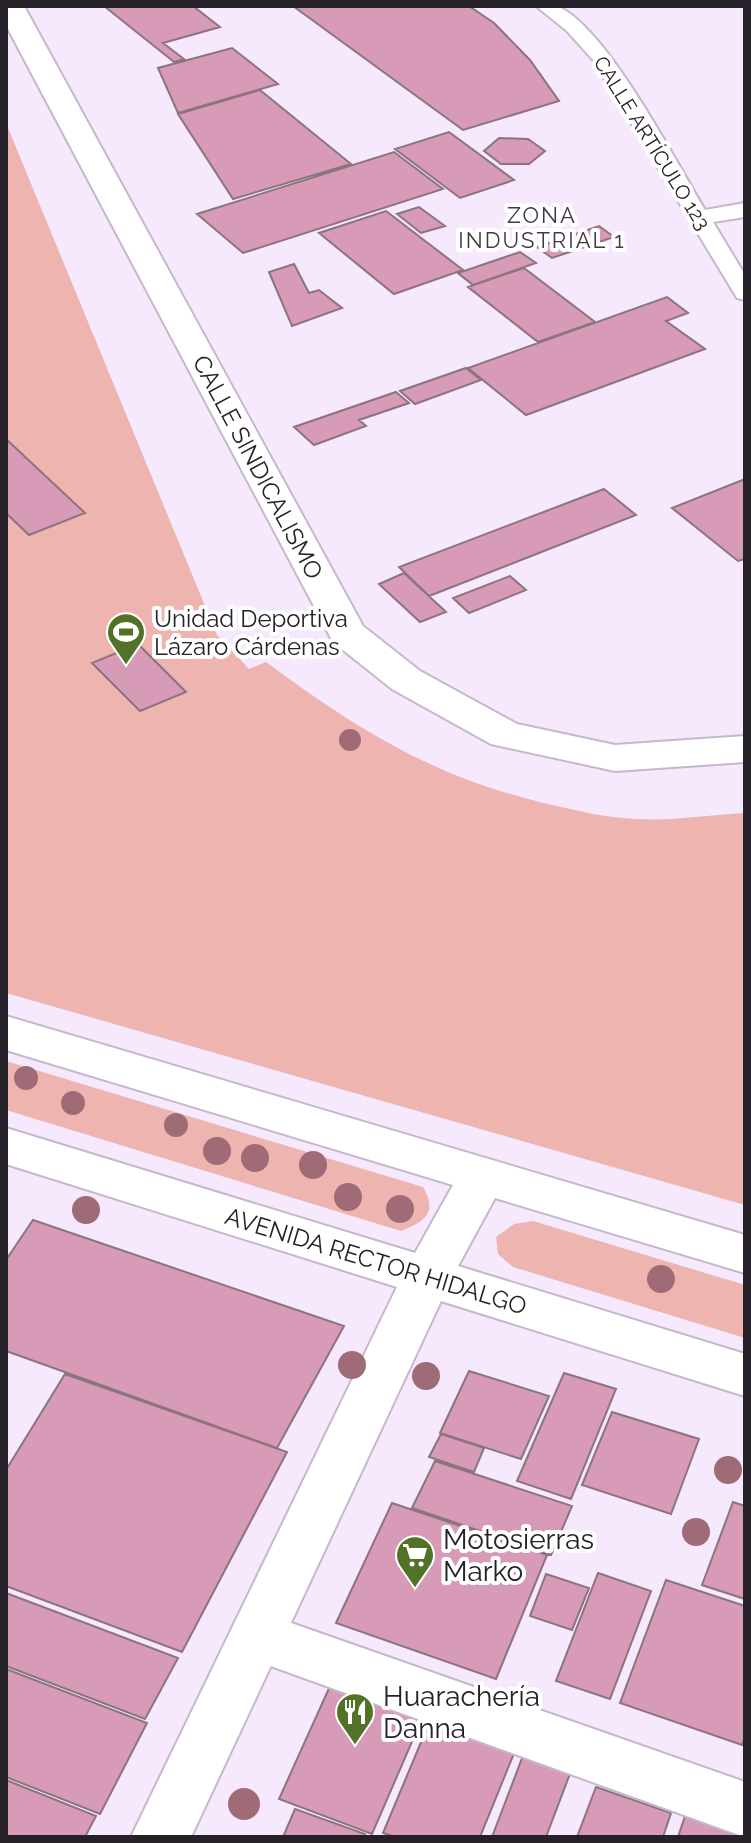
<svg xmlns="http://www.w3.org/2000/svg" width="751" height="1843" font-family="Raleway,sans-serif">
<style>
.green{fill:#eeb5b0}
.building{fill:#d89bb7;stroke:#8b747e;stroke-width:2}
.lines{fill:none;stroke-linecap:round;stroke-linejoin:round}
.lane-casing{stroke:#c6b8cc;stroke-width:4}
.street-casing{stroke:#c6b8cc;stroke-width:4}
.secondary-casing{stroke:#c6b8cc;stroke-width:4}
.lane{fill:#fff;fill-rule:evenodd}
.street{fill:#fff;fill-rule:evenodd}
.secondary{fill:#fff;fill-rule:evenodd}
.tree{fill:#9e6b77}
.labels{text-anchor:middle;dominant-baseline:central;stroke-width:8;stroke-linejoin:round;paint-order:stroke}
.far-street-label{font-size:20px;fill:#262128;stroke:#fff}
.far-neighbourhood-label{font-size:22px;letter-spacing:2px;fill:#423747;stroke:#fff}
.street-label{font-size:24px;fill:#262128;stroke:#fff}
.poi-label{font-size:24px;fill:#262128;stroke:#fff;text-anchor:start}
.near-poi-label{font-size:28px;fill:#262128;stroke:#fff;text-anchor:start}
</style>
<rect width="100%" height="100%" fill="#f6e8fd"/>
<path class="green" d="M6 123 217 635 249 669 266 662C361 732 435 778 552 805 579 811 608 818 636 819 672 821 709 815 745 813V1205L6 993Z
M6 1061 423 1187C438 1212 425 1222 401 1231L6 1110Z
M533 1221 745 1285V1338L513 1267 498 1254 496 1237 514 1224Z"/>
<path class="building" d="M104 6H193L220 27 163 43 184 59 174 62Z
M293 6H469L494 23 530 60 559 101 463 130Z
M232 48 278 84 178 113 158 68Z
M260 90 351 164 233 199 178 114Z
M449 132 514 180 460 198 395 149Z
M499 138 528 139 545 151 529 164H501L484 151Z
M394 152 443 189 243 253 197 214Z
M419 207 445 226 421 233 397 214Z
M386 211 463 270 394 294 319 233Z
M599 226 614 237 552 258 537 247Z
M520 252 536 263 473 285 458 273Z
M294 264 309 293 319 290 342 308 292 326 269 272Z
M524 268 595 322 538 342 468 287Z
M667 297 688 313 666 321 705 349 526 415 468 368Z
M466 368 481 380 415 404 400 391Z
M396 392 409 403 359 420 366 426 314 445 294 427Z
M6 439 85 513 29 535 6 513Z
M745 479V559L738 561 672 508Z
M604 489 636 515 429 596 399 567Z
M404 573 446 612 420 622 379 584Z
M510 576 526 590 469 613 453 598Z
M138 644 186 692 140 711 92 663Z
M33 1220 344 1326 277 1448 6 1351V1260Z
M469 1371 549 1396 521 1459 440 1433Z
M564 1373 616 1389 571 1499 517 1481Z
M65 1374 287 1452 182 1652 6 1586V1470Z
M612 1412 699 1439 671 1514 582 1485Z
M441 1434 484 1448 474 1472 429 1457Z
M435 1461 572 1506 551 1555 412 1508Z
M733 1502 745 1506V1599L702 1585Z
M392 1503 547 1555 496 1679 336 1623Z
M598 1573 651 1591 610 1699 556 1681Z
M546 1574 589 1588 572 1630 530 1616Z
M666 1580 745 1606V1737L742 1745 620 1703Z
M6 1593 178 1658 145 1719 6 1666Z
M6 1669 147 1723 100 1814 6 1777Z
M335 1675 427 1707 372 1834 279 1799Z
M432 1716 517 1746 480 1837H395L383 1833Z
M524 1753 571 1771 546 1837H492Z
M6 1780 96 1816 85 1837H6Z
M596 1787 671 1813 663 1837H577Z
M295 1809 365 1834 364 1837H283Z
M685 1816 745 1837H678Z"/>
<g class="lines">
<g class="lane-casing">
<path id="lane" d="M536 6C544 6 554 4 561 8 609 33 675 160 705 210L745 203V217L713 222 745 275V300L737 298 734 293 593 60 567 31Z"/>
</g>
<g class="street-casing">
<path id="street" d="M6 6H24L363 626 420 671 517 724 615 745 745 736V762L615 771 491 744 392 689 333 642 6 25Z
M257 1611 745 1782V1837L237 1654 229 1636 237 1618Z"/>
</g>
<g class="secondary-casing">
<path id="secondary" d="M6 1016 745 1235V1273L495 1198 458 1266 745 1354V1396L441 1301 191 1837H131L397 1287 6 1164V1128L415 1253 453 1185 6 1050Z"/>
</g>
<use href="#lane" class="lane"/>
<use href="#street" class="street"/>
<use href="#secondary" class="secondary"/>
</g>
<g class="tree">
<circle cx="350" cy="740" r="11"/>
<circle cx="26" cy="1078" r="12"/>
<circle cx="73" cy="1103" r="12"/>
<circle cx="176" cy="1125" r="12"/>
<circle cx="217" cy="1151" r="14"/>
<circle cx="255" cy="1158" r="14"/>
<circle cx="313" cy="1165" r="14"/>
<circle cx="348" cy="1197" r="14"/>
<circle cx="400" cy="1209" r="14"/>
<circle cx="86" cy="1210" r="14"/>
<circle cx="661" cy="1279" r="14"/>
<circle cx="352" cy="1365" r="14"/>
<circle cx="426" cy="1376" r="14"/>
<circle cx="728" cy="1470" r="14"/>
<circle cx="696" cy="1532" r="14"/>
<circle cx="244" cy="1804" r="16"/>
</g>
<defs>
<g id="stadium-pin" transform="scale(2)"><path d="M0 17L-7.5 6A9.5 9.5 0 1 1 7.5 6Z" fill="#527228" stroke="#fff"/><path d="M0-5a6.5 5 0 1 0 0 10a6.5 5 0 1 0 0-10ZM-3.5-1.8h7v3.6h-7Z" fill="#fff"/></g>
<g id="supermarket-pin" transform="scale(2)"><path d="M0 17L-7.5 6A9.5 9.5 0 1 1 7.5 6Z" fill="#527228" stroke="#fff"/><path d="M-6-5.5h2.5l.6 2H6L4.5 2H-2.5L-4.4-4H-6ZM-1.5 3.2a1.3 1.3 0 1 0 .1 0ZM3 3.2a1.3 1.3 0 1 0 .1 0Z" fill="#fff"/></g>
<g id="restaurant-pin" transform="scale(2)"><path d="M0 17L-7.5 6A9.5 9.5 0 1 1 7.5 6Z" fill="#527228" stroke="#fff"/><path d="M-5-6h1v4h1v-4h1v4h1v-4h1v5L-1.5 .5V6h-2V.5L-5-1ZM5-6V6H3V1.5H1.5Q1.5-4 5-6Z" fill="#fff"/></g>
</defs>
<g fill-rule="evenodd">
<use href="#stadium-pin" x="126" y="632"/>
<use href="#supermarket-pin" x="415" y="1555"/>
<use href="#restaurant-pin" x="355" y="1712"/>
</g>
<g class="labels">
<g class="far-street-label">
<text transform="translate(652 143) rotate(58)">CALLE ARTÍCULO 123</text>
</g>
<g class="far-neighbourhood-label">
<text x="542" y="215">ZONA<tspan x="542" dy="25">INDUSTRIAL 1</tspan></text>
</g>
<g class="street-label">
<text transform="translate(258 467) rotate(62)">CALLE SINDICALISMO</text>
<text transform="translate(376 1261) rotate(17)">AVENIDA RECTOR HIDALGO</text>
</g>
<g class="poi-label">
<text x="154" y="618">Unidad Deportiva<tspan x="154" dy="28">Lázaro Cárdenas</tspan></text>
</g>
<g class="near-poi-label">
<text x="443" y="1539">Motosierras<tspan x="443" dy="32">Marko</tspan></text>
<text x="383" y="1696">Huarachería<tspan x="383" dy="32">Danna</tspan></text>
</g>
</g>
<rect width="751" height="1843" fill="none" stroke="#262128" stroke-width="16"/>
</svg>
